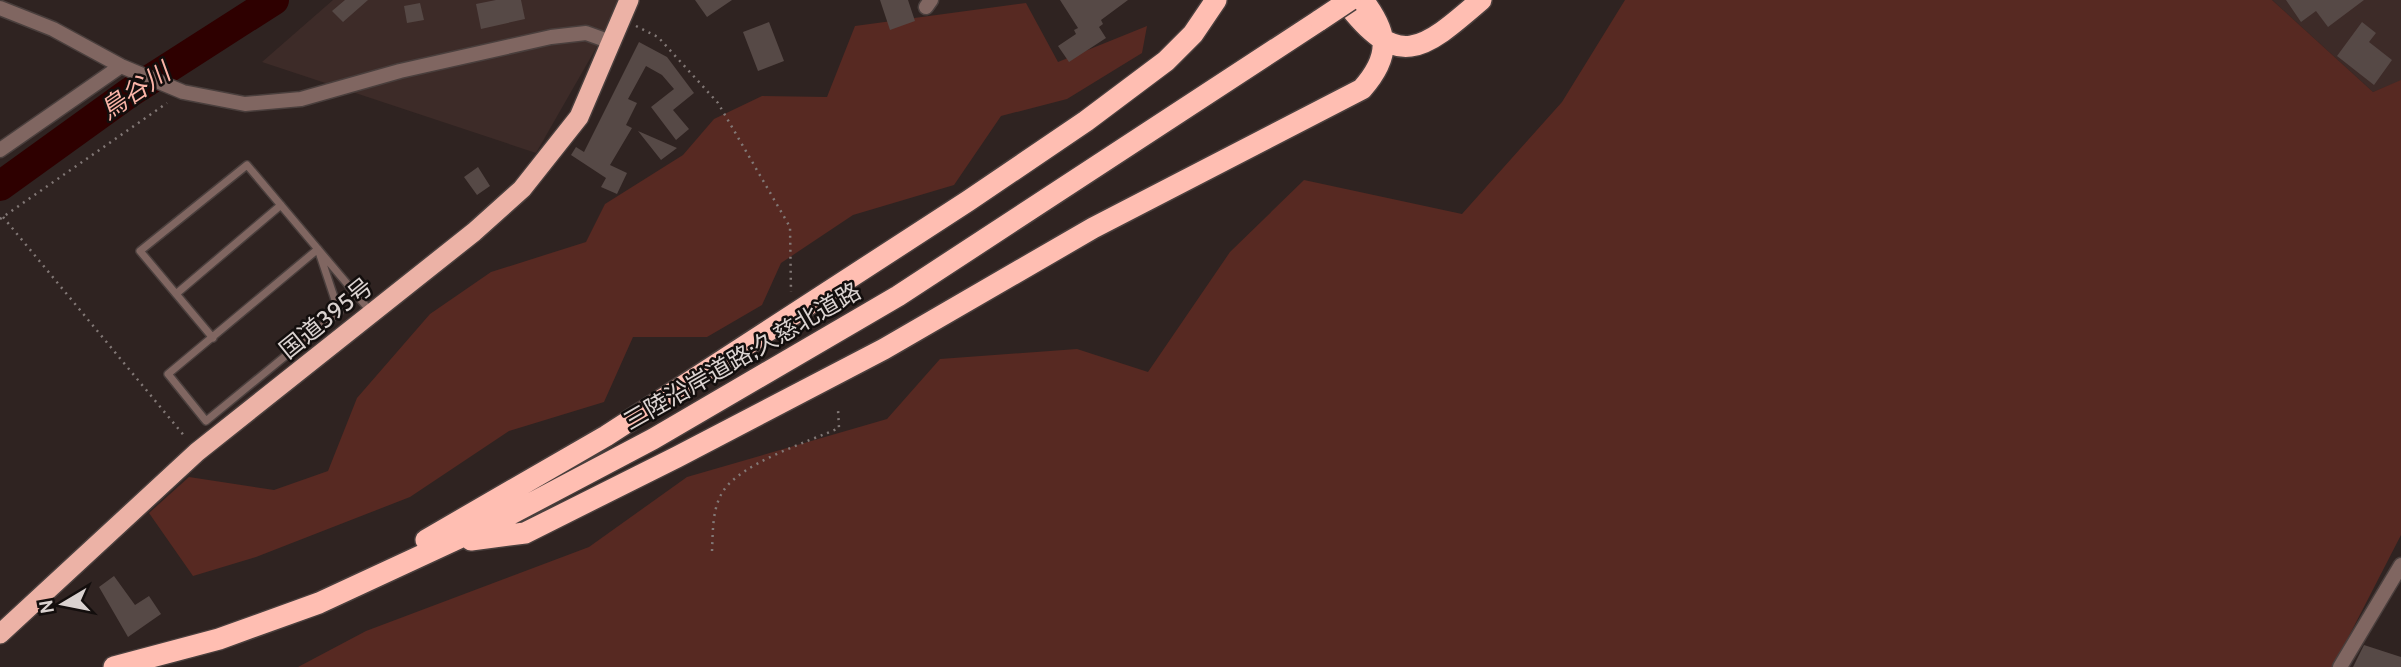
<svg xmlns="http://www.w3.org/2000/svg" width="2401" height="667" font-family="Cabin,'Noto Sans JP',sans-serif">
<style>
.built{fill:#3d2b28}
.green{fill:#572922}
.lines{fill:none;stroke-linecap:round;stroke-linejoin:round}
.river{stroke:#2e0000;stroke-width:30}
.building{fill:#564946}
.service-casing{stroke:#4a3f3d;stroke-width:10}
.minor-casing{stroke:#4a3f3d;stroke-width:17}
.trunk-casing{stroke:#4a3f3d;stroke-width:22}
.motorway-casing{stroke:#4a3f3d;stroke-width:24}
.path{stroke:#827876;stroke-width:2.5;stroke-dasharray:2 5;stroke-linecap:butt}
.service{stroke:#806661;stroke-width:7}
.minor{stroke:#806661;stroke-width:14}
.trunk{stroke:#ecb2a6;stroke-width:19}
.motorway{stroke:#ffbeb2;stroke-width:21}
.motorway-bridge-casing{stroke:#4a3f3d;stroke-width:24;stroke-linecap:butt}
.motorway-bridge{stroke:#ffbeb2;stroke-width:21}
.labels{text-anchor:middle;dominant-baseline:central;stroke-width:5;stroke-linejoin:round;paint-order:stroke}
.street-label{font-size:24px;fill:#dad2d0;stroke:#130e0d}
.water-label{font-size:26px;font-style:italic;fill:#fbb4a7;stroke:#130e0d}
</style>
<rect width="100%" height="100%" fill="#2f2321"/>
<path class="built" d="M333 0H618L611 22 536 153 262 62Z
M2272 0H2401V81L2373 92Z"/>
<path class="green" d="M1625 0H2272L2373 92 2401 80V535L2333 667H298L366 631 589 547 687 477 887 419 940 359 1077 349 1148 372 1230 252 1304 180 1462 214 1562 102Z
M1026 3 1058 62 1147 26 1142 53 1067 99 1001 116 954 185 853 215 781 263 762 305 707 337H633L604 402 509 431 410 497 256 557 193 576 149 513 189 477 274 490 328 471 357 398 430 314 491 272 586 242 605 204 683 155 714 119 762 96 827 97 855 26Z"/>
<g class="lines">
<path class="river" d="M0 186 129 93 274 0"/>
</g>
<path class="building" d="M345 0H368L343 22 332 11Z
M496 0H521L525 19 481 29 476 4Z
M695 0H732L707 17Z
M880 0H908L915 21 890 30Z
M1060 0H1128L1101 20 1103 24 1099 27 1106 38 1069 62 1058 46 1076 34 1074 30 1078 28Z
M2286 0H2364L2328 27 2316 11 2301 22Z
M420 3 424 20 407 23 404 6Z
M769 22 784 61 758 71 743 32Z
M2362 22 2376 33 2369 42 2392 60 2374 85 2337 56Z
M639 42 667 57 694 93 673 110 689 129 676 140 651 107 674 89 662 75 646 66 628 99 637 103 626 125 632 128 610 165 627 173 617 194 601 187 606 178 571 155 576 147 584 152Z
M638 131 677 148 661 160Z
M478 167 490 186 477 195 464 177Z
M114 576 135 605 149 596 161 614 128 637 99 587Z
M2364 645 2401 657V667H2353Z"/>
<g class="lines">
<g class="service-casing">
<path id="service" d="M318 249 339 312 206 421 168 374Z
M176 294 281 205
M213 338 140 251 247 165 371 312"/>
</g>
<g class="minor-casing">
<path id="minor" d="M926 7 931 0
M0 8 53 29 121 66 183 92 245 104 301 99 400 71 551 37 586 33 611 42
M0 150 121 66
M2340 667 2401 565"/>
</g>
<g class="trunk-casing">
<path id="trunk" d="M0 634 197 452 474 232 522 189 579 117 629 0"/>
</g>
<g class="motorway-casing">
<path id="motorway" d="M1344 0C1398 72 1422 51 1481 0
M426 540 606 436 968 201 1086 121 1166 61 1193 34 1216 0
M471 540 525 533 677 457 884 349 1093 228 1362 89C1391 56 1389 34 1363 0
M114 667 219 639 319 603 509 515 653 439 898 296 1320 20"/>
</g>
<path class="path" d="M636 26 658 37 718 103 790 227 791 292
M3 217 186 438
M0 219 167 103
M712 551C713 532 712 510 722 493 738 464 808 442 839 428L838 409"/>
<use href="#service" class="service"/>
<use href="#minor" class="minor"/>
<use href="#trunk" class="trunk"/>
<use href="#motorway" class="motorway"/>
<g class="motorway-bridge-casing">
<path id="motorway-bridge" d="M1320 20 1350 0"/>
</g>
<use href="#motorway-bridge" class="motorway-bridge"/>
</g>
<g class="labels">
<g class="street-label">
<text transform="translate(326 318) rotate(-39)">国道395号</text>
<text transform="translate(742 356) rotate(-30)">三陸沿岸道路;久慈北道路</text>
</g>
<g class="water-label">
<text transform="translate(135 91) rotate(-34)">鳥谷川</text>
</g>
</g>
<g transform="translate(63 604) rotate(260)" stroke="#130e0d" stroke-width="5" paint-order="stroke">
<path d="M0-5L12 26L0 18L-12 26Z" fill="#dad2d0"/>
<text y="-10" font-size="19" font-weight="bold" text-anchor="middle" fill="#dad2d0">N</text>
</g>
</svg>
